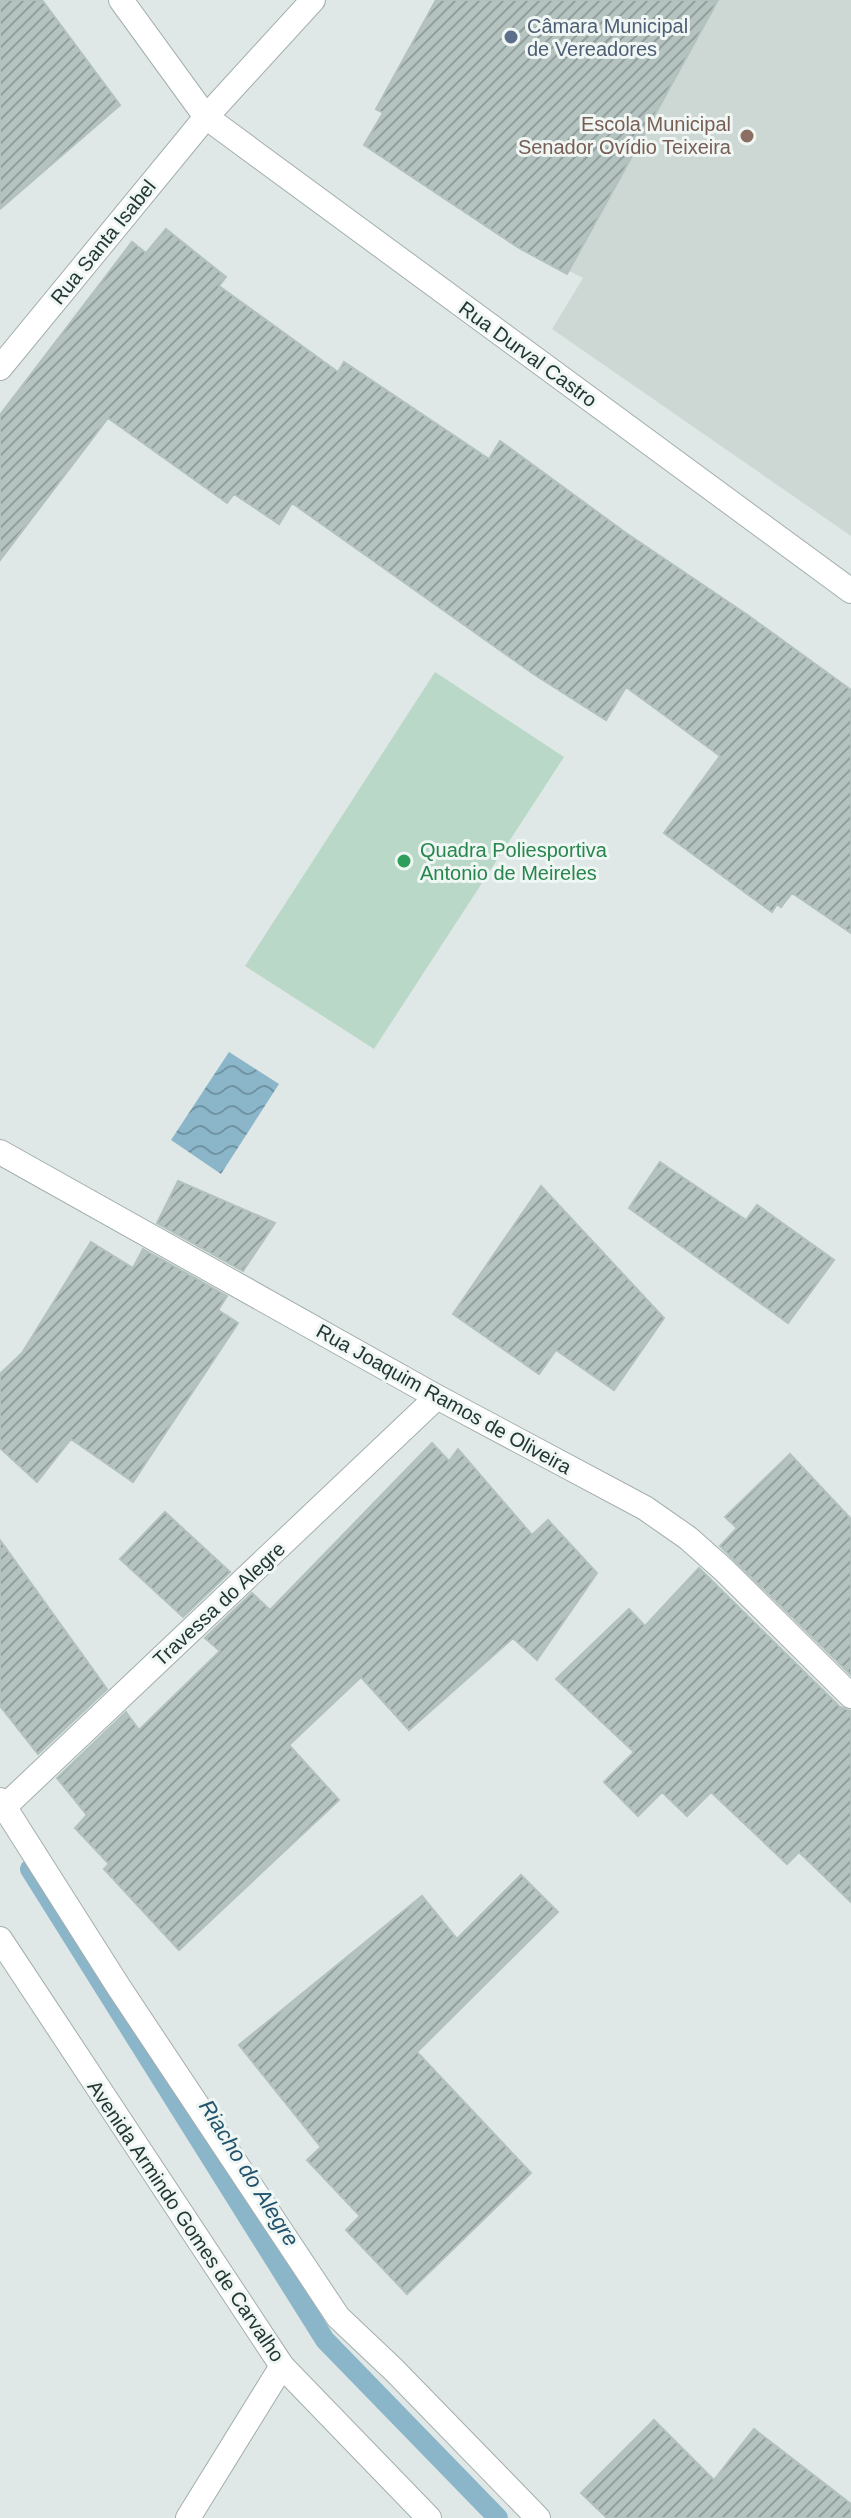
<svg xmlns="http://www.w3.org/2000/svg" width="851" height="2518" font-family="Arial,sans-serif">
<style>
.built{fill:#cdd8d5}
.garden{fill:#b9d8c7}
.water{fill:url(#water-waves)}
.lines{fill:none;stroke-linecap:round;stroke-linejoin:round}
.stream{stroke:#8bb5c9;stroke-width:20}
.building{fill:url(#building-hatch);stroke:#b2c1bd;stroke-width:2}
.minor-casing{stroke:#a3afad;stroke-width:26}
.tertiary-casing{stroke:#a3afad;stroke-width:26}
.minor{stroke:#fff;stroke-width:24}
.tertiary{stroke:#fff;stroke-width:24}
.service-dot{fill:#5c6f8a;stroke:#eff6f3;stroke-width:3}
.education-dot{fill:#8d6e63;stroke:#eff6f3;stroke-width:3}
.leisure-dot{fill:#2e9e5b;stroke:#eff6f3;stroke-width:3}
.labels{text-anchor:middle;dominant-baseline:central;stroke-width:6;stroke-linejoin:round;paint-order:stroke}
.service-label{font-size:20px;fill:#4e5e75;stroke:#eff6f3;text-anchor:start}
.education-label{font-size:20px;fill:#785e54;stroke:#eff6f3;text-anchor:end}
.street-label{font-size:20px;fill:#223734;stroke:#eff6f3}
.leisure-label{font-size:20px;fill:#27864d;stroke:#eff6f3;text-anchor:start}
.water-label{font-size:22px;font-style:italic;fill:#22536c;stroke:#eff6f3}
</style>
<defs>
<pattern id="water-waves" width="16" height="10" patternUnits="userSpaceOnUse" patternTransform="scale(2)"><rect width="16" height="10" fill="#8bb5c9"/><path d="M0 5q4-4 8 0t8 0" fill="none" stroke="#7194a4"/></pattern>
<pattern id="building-hatch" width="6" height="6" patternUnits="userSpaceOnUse" patternTransform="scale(2)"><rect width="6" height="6" fill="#b4c3bf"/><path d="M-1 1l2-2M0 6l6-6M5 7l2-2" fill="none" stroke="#929f9c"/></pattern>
</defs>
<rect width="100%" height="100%" fill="#dfe8e6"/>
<path class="built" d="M717 0H851V536L552 329 583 278 569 271Z"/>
<path class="garden" d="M435 672 564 757 374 1049 245 966Z"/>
<path class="water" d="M229 1052 279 1084 221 1174 171 1140Z"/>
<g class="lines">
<path class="stream" d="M30 1869 325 2340 498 2518"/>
</g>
<path class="building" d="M0 0H42L120 105 0 209Z
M436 0H718L567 274 519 248 364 145 383 113 376 109Z
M166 229 226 277 219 286 338 372 344 362 489 459 500 441 626 533 749 616 851 690V933L792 893 781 907 777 904 772 912 664 833 720 756 626 687 606 720 535 675 292 503 279 524 234 494 227 503 108 418 0 560V415L132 242 146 253Z
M660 1162 746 1220 757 1205 834 1260 788 1323 629 1208Z
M178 1181 275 1223 243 1271 157 1223Z
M541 1186 664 1318 614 1390 556 1350 539 1374 453 1314Z
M91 1242 133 1268 143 1249 227 1296 218 1310 238 1323 133 1482 71 1439 37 1482 0 1448V1374L22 1353Z
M432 1443 449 1461 458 1449 532 1535 548 1520 597 1573 537 1660 513 1638 409 1730 361 1677 289 1745 339 1800 179 1950 104 1869 109 1864 75 1828 87 1815 57 1778 126 1712 139 1730 220 1651 205 1638 252 1593 270 1610Z
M790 1454 851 1519V1675L720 1546 737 1528 725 1517Z
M165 1512 230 1572 183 1617 120 1559Z
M0 1540 107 1689 38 1754 0 1706Z
M699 1568 840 1707 851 1711V1902L799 1852 787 1864 711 1792 687 1816 662 1792 638 1816 604 1782 634 1752 556 1679 629 1609 645 1626Z
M521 1875 558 1912 417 2052 531 2173 407 2294 346 2230 360 2216 307 2160 321 2147 239 2045 422 1896 457 1939Z
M654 2420 714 2480 754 2429 851 2504V2518H607L581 2493Z"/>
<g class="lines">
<g class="minor-casing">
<path id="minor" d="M121 0 206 117
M0 1152 437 1397 645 1508 688 1538 724 1570 851 1696
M0 1811 437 1397
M188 2518 282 2366"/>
</g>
<g class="tertiary-casing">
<path id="tertiary" d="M206 117 851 591
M0 368 206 117 313 0
M0 1800 118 1986 338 2317 394 2370 538 2518
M0 1939 282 2366 429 2518"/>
</g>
<use href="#minor" class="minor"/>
<use href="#tertiary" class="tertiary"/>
</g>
<circle class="service-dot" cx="511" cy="37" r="8"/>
<circle class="education-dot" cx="747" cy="136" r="8"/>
<circle class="leisure-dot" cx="404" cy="861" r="8"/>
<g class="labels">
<g class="service-label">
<text x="527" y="26">Câmara Municipal<tspan x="527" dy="23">de Vereadores</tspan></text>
</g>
<g class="education-label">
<text x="731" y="124">Escola Municipal<tspan x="731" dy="23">Senador Ovídio Teixeira</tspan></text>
</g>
<g class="street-label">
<text transform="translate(103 242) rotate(-51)">Rua Santa Isabel</text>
<text transform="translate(528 354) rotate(36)">Rua Durval Castro</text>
<text transform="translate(444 1399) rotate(29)">Rua Joaquim Ramos de Oliveira</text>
<text transform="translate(219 1604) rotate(-43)">Travessa do Alegre</text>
<text transform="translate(186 2221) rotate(56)">Avenida Armindo Gomes de Carvalho</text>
</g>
<g class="leisure-label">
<text x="420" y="850">Quadra Poliesportiva<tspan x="420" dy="23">Antonio de Meireles</tspan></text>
</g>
<g class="water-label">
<text transform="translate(249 2173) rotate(58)">Riacho do Alegre</text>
</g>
</g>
</svg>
